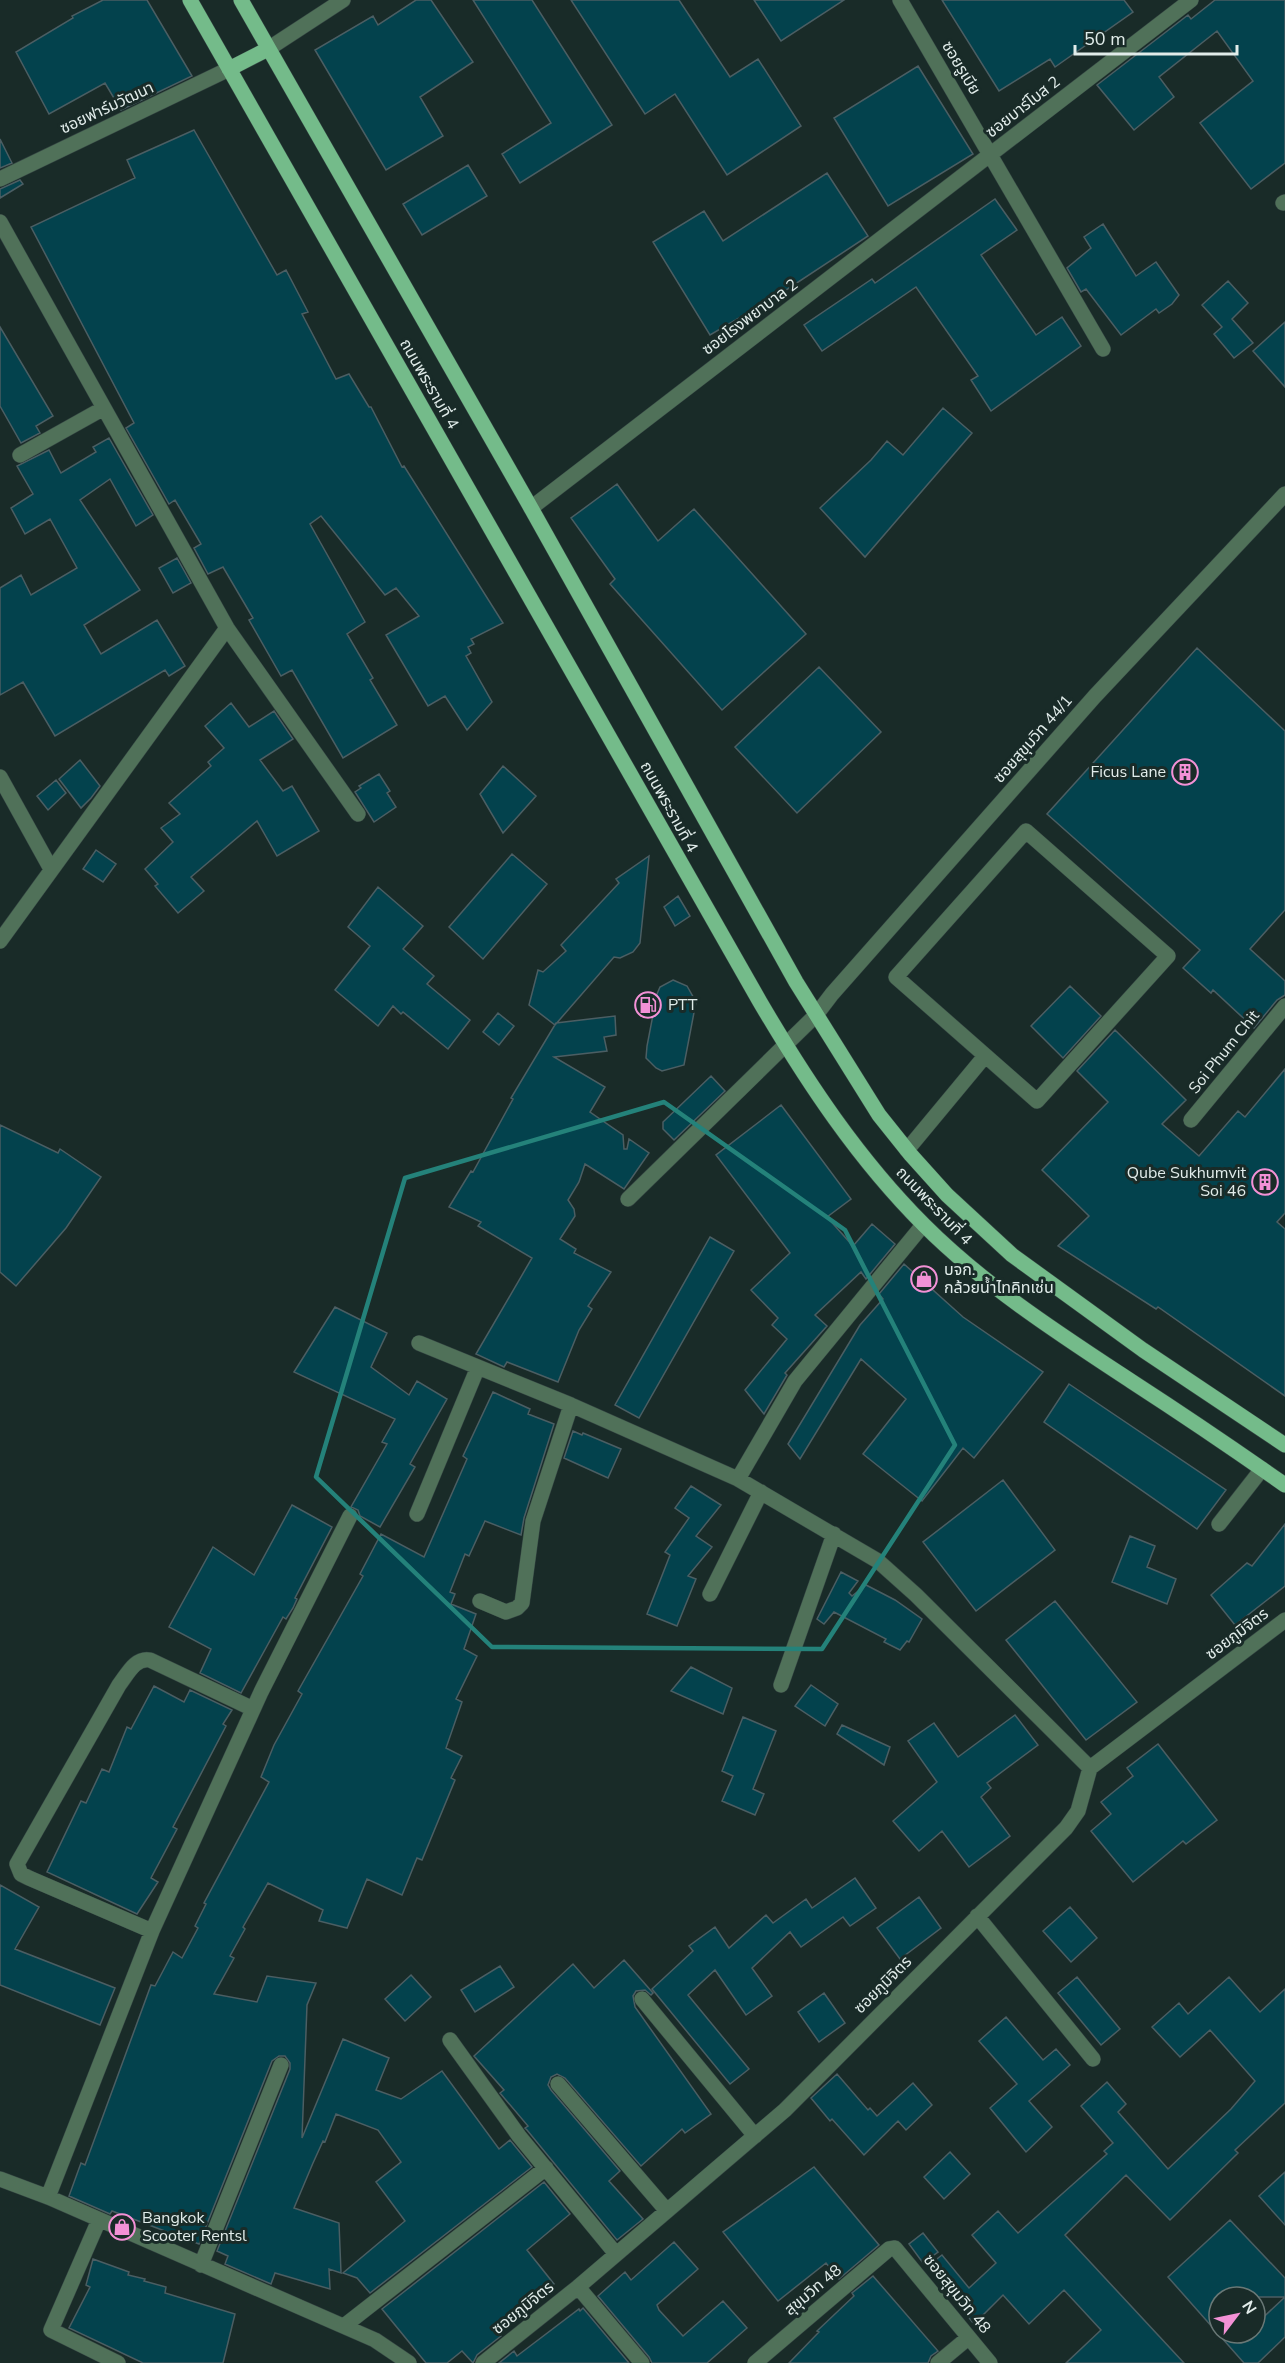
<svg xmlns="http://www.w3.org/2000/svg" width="1285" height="2363" font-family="'Nunito Sans','Noto Sans Thai',sans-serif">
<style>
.building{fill:#03424d;stroke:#4b5e63;stroke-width:1.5}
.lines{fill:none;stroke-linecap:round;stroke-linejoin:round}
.street-casing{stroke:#354643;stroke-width:16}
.primary-casing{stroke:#354643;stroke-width:16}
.street{stroke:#507159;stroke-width:15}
.primary{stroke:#74bb8a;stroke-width:15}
.marked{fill:none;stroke:#24827a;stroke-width:4.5;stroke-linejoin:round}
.labels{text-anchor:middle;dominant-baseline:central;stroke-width:6;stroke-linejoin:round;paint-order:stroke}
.street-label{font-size:16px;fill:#e1ecea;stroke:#192b28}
.poi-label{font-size:16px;fill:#e1ecea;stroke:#192b28;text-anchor:start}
</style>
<rect width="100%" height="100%" fill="#192b28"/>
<path class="building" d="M103 0H147L192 76 121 110 105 83 49 114 16 52 73 18 72 16Z
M416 0H431L473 62 420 97 443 136 386 170 315 50 373 16 378 25Z
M473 0H532L612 125 520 183 502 154 551 123Z
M571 0H679L730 77 758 59 801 126 727 175 675 94 645 114Z
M754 0H844L781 41Z
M942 0H1124L1133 12 1055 67 1050 59 999 91Z
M1215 0H1285V163L1251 189 1200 123 1253 81 1217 31 1159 77 1174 97 1134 130 1097 85 1188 15 1191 19Z
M918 66 973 154 888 206 834 118Z
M194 130 277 275 286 270 308 312 302 314 336 379 349 374 369 407H371L402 467 404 466 503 623 471 639 474 644 468 647 471 653 466 656 492 702 467 730 445 696 428 706 386 635 419 616 396 588 385 595 321 516 310 524 365 622 347 634 373 678 370 680 397 725 343 758 292 670 281 676 249 620 253 618 223 567 208 574 194 548 201 544 175 500 169 504 126 428 134 423 31 227 135 178 127 160Z
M0 139 12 163 0 168Z
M468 165 487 196 422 235 403 204Z
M827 173 868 236 780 294 710 335 653 242 704 211 723 241Z
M20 180 23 184 0 198V189Z
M995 199 1017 230 981 255 1036 335 1062 317 1081 346 991 411 971 380 978 376 916 287 822 351 804 325 872 279 875 283Z
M1103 224 1136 276 1156 262 1179 295 1172 304 1159 313 1156 309 1121 335 1086 289 1081 292 1067 268 1091 248 1084 237Z
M1228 281 1248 303 1232 319 1253 343 1234 358 1214 334 1222 327 1202 305Z
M1285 322V387L1253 351Z
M0 327 53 416 36 426 40 433 21 443 0 406Z
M943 408 972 433 865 557 820 508 871 460 887 441 903 455Z
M109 438 153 515 136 526 110 479 80 500 140 590 84 625 101 654 157 620 185 666 169 676 165 670 55 736 23 682 0 695V588L21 575 31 595 77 568 50 519 25 534 11 508 33 494 17 466 49 450 61 473 96 452 93 447Z
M617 484 658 541 694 509 806 634 722 710 610 584 615 579 571 518Z
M177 558 191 583 173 593 159 568Z
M1197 648 1285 731V910L1250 949 1285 981V995L1277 1000 1254 1028 1213 990 1211 993 1183 968 1200 950 1047 814Z
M819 667 881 732 797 813 735 747Z
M231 703 249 727 274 711 293 739 260 760 283 791 292 786 319 831 277 856 257 821 191 877 204 891 178 913 155 886 158 884 145 869 173 842 161 828 180 814 169 803 211 766 208 762 224 748 205 726Z
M80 760 100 786 91 798 81 808 59 779Z
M503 766 536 796 503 833 480 794Z
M379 774 390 791 387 793 396 807 374 822 355 792 361 788 359 786Z
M56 780 66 793 48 810 37 796Z
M96 850 116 864 103 882 83 869Z
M512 854 547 884 483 959 449 927Z
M649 856 640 943 633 952 620 958 614 957 555 1025 529 1005 538 970 543 972 566 951 561 945 619 883 616 879Z
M378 887 423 926 403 949 434 976 427 984 470 1020 448 1049 403 1012 401 1014 393 1006 378 1026 335 990 370 946 348 927Z
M678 896 690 916 675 926 664 907Z
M673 980 687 986 696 1002 684 1065 662 1071 656 1068 646 1058 647 1046 657 994 660 987Z
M1070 986 1101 1016 1063 1058 1031 1026Z
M498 1013 514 1026 499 1045 483 1032Z
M615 1016 616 1035 604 1037 607 1051 554 1057 605 1087 590 1112 623 1135 624 1149H627L629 1139 649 1153 624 1189 585 1164 579 1182 568 1200 574 1209 575 1216 560 1239 576 1249 574 1253 611 1272 588 1306 592 1309 579 1330 558 1382 507 1362 504 1367 476 1354 532 1258 478 1226 481 1222 449 1207 471 1171 473 1172 513 1099 511 1098 556 1023Z
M1115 1030 1186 1100 1162 1124 1199 1156 1238 1111 1245 1117 1285 1069V1213L1277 1222 1285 1229V1396L1158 1307 1156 1309 1058 1246 1089 1216 1042 1170 1108 1102 1077 1071Z
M711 1076 725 1091 674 1140 663 1129V1122Z
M781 1105 851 1199 827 1217 853 1246 872 1224 895 1244 866 1279 861 1272 815 1315 827 1326 785 1373 787 1375 764 1414 745 1390 787 1339 772 1325 778 1318 751 1290 790 1253 716 1155Z
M0 1125 58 1153 60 1149 101 1177 66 1228 16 1286 0 1272Z
M710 1237 734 1251 639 1418 615 1405Z
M904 1264 963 1317 1043 1372 974 1458 963 1448 922 1501 863 1454 906 1399 861 1359 800 1459 788 1444 860 1325 883 1299 879 1294Z
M335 1307 387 1333 371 1367 409 1395 417 1381 447 1399 410 1464 415 1467 380 1527 360 1516 358 1510 351 1507 387 1444 382 1442 395 1419 294 1372Z
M1069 1384 1226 1490 1197 1529 1044 1422Z
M493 1392 530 1409 528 1414 554 1424 524 1518 521 1535 485 1521 469 1556 465 1554 450 1592 455 1594 451 1604 476 1614 464 1649 477 1656 456 1699 462 1702 446 1748 462 1756 451 1778 455 1780 422 1860 417 1858 402 1895 367 1879 347 1928 319 1921 323 1910 268 1883 243 1927 245 1929 230 1956 234 1958 214 1994 257 2002 267 1976 316 1983 307 2005 302 2138 343 2039 389 2058 376 2090 401 2099 442 2071 499 2149 510 2140 532 2167 370 2293 357 2278 343 2273 405 2221 376 2182 401 2162 378 2130 336 2114 325 2142 323 2141 313 2163 294 2208 339 2223 341 2273 329 2269 330 2289 275 2273 271 2284 225 2264 228 2256 217 2251 290 2069V2063L285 2056H279L272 2061 199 2244 112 2211 110 2214 69 2196 81 2163 85 2165 151 1985 155 1986 173 1952 182 1958 198 1928 195 1926 206 1904 204 1903 269 1782 261 1777 274 1745 302 1694 298 1691 363 1576 360 1574 381 1534 424 1557 467 1459 463 1456Z
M573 1431 582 1435 583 1433 621 1449 608 1478 564 1458Z
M1003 1480 1055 1550 976 1611 923 1542Z
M691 1486 721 1505 696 1536 712 1547 688 1576 696 1579 677 1626 647 1614 670 1555 665 1552 689 1518 675 1508Z
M292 1505 332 1527 295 1598 297 1599 293 1608 286 1619 283 1617 241 1693 200 1673 211 1649 169 1627 213 1547 254 1575Z
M1285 1524V1586L1235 1625 1211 1595 1247 1563 1252 1566Z
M1130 1536 1155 1546 1147 1567 1176 1579 1167 1604 1112 1582Z
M841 1572 858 1581 849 1593 852 1596 866 1585 895 1600 922 1619 909 1642 907 1641 900 1650 884 1642 886 1639 834 1612 824 1624 817 1619Z
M1055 1601 1137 1702 1086 1740 1006 1640Z
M691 1667 732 1688 723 1714 671 1691Z
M811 1685 838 1704 825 1726 795 1706Z
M154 1686 184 1702 190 1690 232 1710 223 1724 226 1726 173 1827 177 1829 151 1878 158 1882 137 1914 47 1872 81 1801 86 1803 102 1769 109 1772 127 1727 131 1729Z
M1015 1715 1038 1745 987 1783 991 1788 981 1797 1010 1836 969 1867 942 1831 919 1851 893 1821 937 1782 908 1741 934 1723 958 1757Z
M743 1717 776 1731 753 1789 764 1794 755 1815 722 1801 733 1776 722 1771Z
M842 1725 890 1747 884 1765 837 1734Z
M1158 1744 1217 1820 1186 1844 1183 1841 1133 1882 1091 1831 1111 1814 1101 1802 1133 1776 1127 1768Z
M855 1878 876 1908 850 1926 843 1917 801 1947 790 1932 752 1968 772 1996 746 2015 715 1970 688 1995 749 2069 730 2084 652 1989 693 1951 689 1946 715 1927 729 1948 766 1915 773 1923 806 1899 812 1908Z
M0 1885 39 1907 15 1949 115 1988 100 2025 0 1985Z
M919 1897 941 1928 900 1959 877 1928Z
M1070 1907 1097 1938 1071 1962 1043 1931Z
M624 1960 653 1993 651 1995 645 1990 636 1991 633 1996 635 2007 711 2114 685 2133 682 2129 641 2166 565 2078 557 2074 551 2077 548 2085 551 2090 620 2171 609 2181 643 2219 617 2240 527 2130 525 2128 528 2126 500 2093 504 2090 474 2056 573 1964 594 1988Z
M500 1966 514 1987 475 2012 461 1990Z
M411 1975 431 1997 405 2021 385 1999Z
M1077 1977 1120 2029 1101 2045 1058 1993Z
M1229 1977 1260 2012 1285 1989V2103L1235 2150 1238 2153 1170 2220 1126 2175 1065 2235 1184 2363H1066L1101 2330 1064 2290 1029 2324 1003 2295 974 2324 928 2266 942 2255 969 2288 996 2263 972 2235 998 2211 1018 2233 1107 2154 1104 2151 1113 2143 1081 2106 1107 2082 1126 2104 1118 2112 1168 2169 1231 2109 1255 2081 1210 2030 1180 2057 1152 2027 1179 2003 1188 2014Z
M824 1993 845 2023 819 2042 798 2012Z
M1006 2017 1043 2060 1056 2049 1070 2065 1029 2101 1052 2127 1026 2152 990 2108 1017 2084 979 2041Z
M837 2074 868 2110 870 2108 877 2116 913 2083 932 2105 906 2130 898 2121 864 2155 832 2119 830 2121 811 2098Z
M950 2152 970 2174 944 2199 924 2177Z
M814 2167 879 2245 839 2279 826 2263 778 2301 723 2232Z
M1285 2172V2225L1259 2196Z
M544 2182 570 2214 527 2250 554 2284 497 2331 501 2336 477 2355 473 2363 462 2351 447 2363H426L382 2309Z
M1230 2220 1285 2278V2297H1219V2333H1255V2325L1285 2297V2337L1258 2363H1244L1168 2277Z
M923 2233 938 2252 923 2263 909 2244Z
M674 2242 698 2269 657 2305 659 2310 683 2336 723 2301 747 2328 707 2363H652L649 2357 598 2296 625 2272 631 2280Z
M93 2259 129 2272 128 2275 145 2279 144 2281 166 2287 165 2293 235 2314 223 2363H143L69 2328 90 2287 86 2285Z
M873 2276 938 2351 931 2356 928 2363H789L819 2332 817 2331 854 2296 852 2293Z
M583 2308 629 2363H499L514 2351 517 2356 579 2309 580 2311Z"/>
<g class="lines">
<g class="street-casing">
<path id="street" d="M900 0 1103 349
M268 49 343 0
M0 179 229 69
M1283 203 1285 202
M0 222 227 628 358 814
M20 455 104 408
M531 508 1191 0
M0 777 51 869
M1026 831 1168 956 1037 1101 896 977Z
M0 941 227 628
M1191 1120 1285 1006
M907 1150 985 1056
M628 1199 816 1015 832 994 1095 696 1285 494
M419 1343 571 1405 738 1479 878 1561 916 1595 1090 1768
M738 1479 795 1381 923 1225
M417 1514 478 1367
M1219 1524 1262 1469
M710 1594 761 1492
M480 1601 506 1612 517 1608 522 1603 533 1521 571 1405
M781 1685 834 1534
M977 1916 1093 2059
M152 1931 29 1878 21 1874 17 1864 119 1685C127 1675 135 1657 150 1660L253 1709
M642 1999 755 2136
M450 2040 519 2136 616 2254
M558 2084 667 2211
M0 2179 48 2197 375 2340 409 2363
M48 2197 152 1931 261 1692 350 1516
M99 2220 51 2330 118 2363
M201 2265 281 2065
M578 2287 642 2363
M344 2326 546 2168
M483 2363 578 2287 785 2110 1066 1828 1078 1811 1090 1768 1285 1620
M755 2363 889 2249 895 2248 990 2363
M938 2363 968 2338"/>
</g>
<g class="primary-casing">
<path id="primary" d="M190 0 760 1002C807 1082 858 1159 924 1225 986 1287 1061 1335 1134 1383 1185 1416 1235 1450 1285 1485
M241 0 531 508 796 982 879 1115 911 1155 947 1195 1012 1255 1143 1350 1285 1445
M229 69 268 49"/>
</g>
<use href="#street" class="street"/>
<use href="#primary" class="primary"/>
</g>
<path class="marked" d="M664 1102 845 1230 955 1445 822 1649 492 1647 316 1477 405 1178Z"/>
<defs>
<g id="building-ring" transform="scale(1.35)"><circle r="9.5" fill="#192b28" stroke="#f391d6" stroke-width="1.5"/><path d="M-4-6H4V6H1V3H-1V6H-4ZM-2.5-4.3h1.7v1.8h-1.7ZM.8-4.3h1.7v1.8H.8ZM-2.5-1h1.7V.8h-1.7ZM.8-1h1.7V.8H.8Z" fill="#f391d6"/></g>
<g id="fuel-ring" transform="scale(1.35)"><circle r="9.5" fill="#192b28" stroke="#f391d6" stroke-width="1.5"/><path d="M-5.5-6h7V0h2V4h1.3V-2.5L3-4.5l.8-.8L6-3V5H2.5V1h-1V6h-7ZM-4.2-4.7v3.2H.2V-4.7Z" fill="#f391d6"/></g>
<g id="shop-ring" transform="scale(1.35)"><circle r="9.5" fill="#192b28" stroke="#f391d6" stroke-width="1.5"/><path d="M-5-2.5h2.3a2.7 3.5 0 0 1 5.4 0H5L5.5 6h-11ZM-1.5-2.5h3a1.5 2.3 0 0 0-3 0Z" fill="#f391d6"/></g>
</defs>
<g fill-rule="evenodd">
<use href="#building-ring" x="1185" y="772"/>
<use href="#fuel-ring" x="648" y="1005"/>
<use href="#building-ring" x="1265" y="1182"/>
<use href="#shop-ring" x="924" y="1279"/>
<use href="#shop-ring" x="122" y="2227"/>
</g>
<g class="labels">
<g class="street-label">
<text transform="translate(961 68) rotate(59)">ซอยรูเบีย</text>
<text transform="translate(1023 107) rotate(-38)">ซอยบาร์โบส 2</text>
<text transform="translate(107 108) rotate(-25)">ซอยฟาร์มวัฒนา</text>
<text transform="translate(750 317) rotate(-37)">ซอยโรงพยาบาล 2</text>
<text transform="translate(429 384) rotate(60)">ถนนพระรามที่ 4</text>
<text transform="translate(1033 739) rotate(-49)">ซอยสุขุมวิท 44/1</text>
<text transform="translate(669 807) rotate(61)">ถนนพระรามที่ 4</text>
<text transform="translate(1224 1052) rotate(-51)">Soi Phum Chit</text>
<text transform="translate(934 1206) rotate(46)">ถนนพระรามที่ 4</text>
<text transform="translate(1237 1634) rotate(-37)">ซอยภูมิจิตร</text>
<text transform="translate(883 1985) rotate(-45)">ซอยภูมิจิตร</text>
<text transform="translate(813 2290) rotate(-40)">สุขุมวิท 48</text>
<text transform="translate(957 2294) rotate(51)">ซอยสุขุมวิท 48</text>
<text transform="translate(523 2308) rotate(-39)">ซอยภูมิจิตร</text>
</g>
<g class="poi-label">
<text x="1166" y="772" text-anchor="end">Ficus Lane</text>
<text x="668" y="1005">PTT</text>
<text x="1246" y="1173" text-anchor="end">Qube Sukhumvit<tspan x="1246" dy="18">Soi 46</tspan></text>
<text x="944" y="1270">บจก.<tspan x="944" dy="18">กล้วยน้ำไทคิทเช่น</tspan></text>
<text x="142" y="2218">Bangkok<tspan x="142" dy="18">Scooter Rentsl</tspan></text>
</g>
</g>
<g transform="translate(1237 2315) rotate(58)"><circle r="28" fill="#192b28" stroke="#697876" stroke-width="1.5"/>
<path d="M0-4.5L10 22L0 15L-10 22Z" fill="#f391d6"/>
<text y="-9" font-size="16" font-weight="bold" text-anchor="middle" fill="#e1ecea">N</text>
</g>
<path d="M1075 45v9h162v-9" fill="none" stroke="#e1ecea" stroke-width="3"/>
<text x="1084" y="45" font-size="18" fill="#e1ecea" stroke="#192b28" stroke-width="4.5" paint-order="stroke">50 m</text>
</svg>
